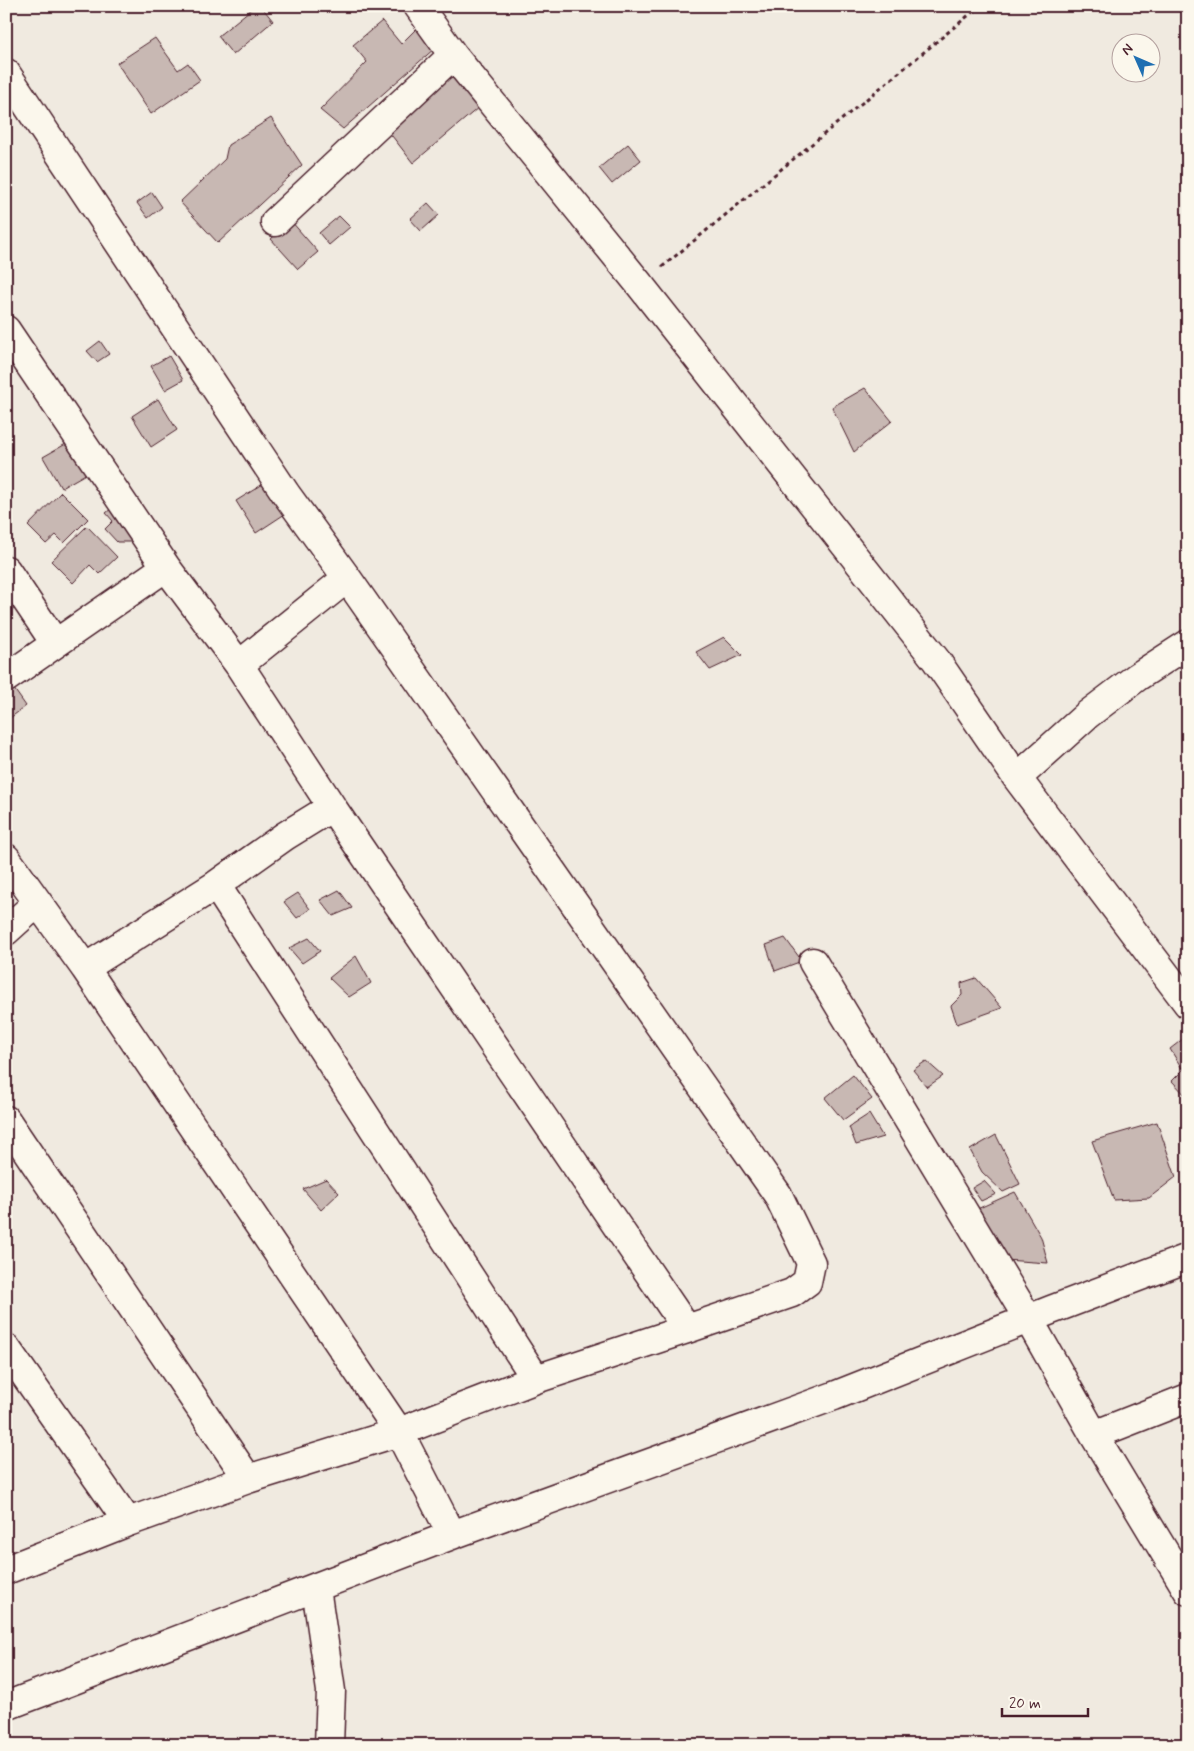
<svg xmlns="http://www.w3.org/2000/svg" width="1194" height="1751" font-family="Mynerve,sans-serif">
<style>
.building{fill:#c8b8b3;stroke:#4a1f2b}
.lines{fill:none;stroke-linecap:round;stroke-linejoin:round}
.minor-casing{stroke:#4a1f2b;stroke-width:31}
.path{stroke:#4a1f2b;stroke-width:3;stroke-dasharray:4 4;stroke-linecap:butt}
.minor{stroke:#fbf7ec;stroke-width:28}
</style>
<rect width="100%" height="100%" fill="#f0eae0"/>
<filter id="ink" filterUnits="userSpaceOnUse"><feTurbulence type="fractalNoise" baseFrequency=".02" numOctaves="2"/><feDisplacementMap in="SourceGraphic" scale="10" xChannelSelector="R" yChannelSelector="G"/><feConvolveMatrix kernelMatrix="1 2 1 2 8 2 1 2 1" color-interpolation-filters="sRGB"/></filter>
<g filter="url(#ink)">
<path class="building" d="M255 6H261L273 21 233 55 218 36Z
M382 21 401 44 418 27 435 48 343 129 320 110 367 62 353 45Z
M155 38 178 70 188 63 200 80 151 114 117 63Z
M455 64 485 102 413 163 385 127Z
M271 118 302 165 218 243 180 202 225 159 228 145Z
M628 144 641 160 612 184 599 168Z
M152 192 162 207 148 218 137 203Z
M428 203 439 215 421 231 410 219Z
M339 216 350 227 329 245 319 233Z
M291 221 318 252 298 269 271 239Z
M100 341 109 354 97 362 87 351Z
M169 356 183 380 165 390 151 366Z
M865 388 892 421 854 452 832 407Z
M158 399 177 430 151 447 132 416Z
M71 441 89 472 61 488 43 457Z
M271 479 291 510 256 533 236 501Z
M61 492 88 519 64 543 56 535 46 544 28 526Z
M113 507 141 538 130 542H117L105 529 113 521 106 513Z
M87 526 117 557 99 574 90 565 73 583 51 561Z
M724 637 742 655 710 670 696 652Z
M9 682 26 706 6 721V684Z
M339 890 352 908 333 916 320 900Z
M298 893 310 909 297 918 284 902Z
M309 938 320 951 302 963 289 948Z
M785 938 802 961 775 971 766 945Z
M356 956 371 983 349 997 329 978Z
M976 978 1002 1008 957 1024 951 1006 962 995 961 983Z
M1188 1035V1098L1172 1081 1183 1070 1170 1049Z
M926 1061 943 1076 927 1087 913 1070Z
M853 1075 872 1099 843 1120 825 1098Z
M869 1114 883 1137 856 1145 849 1127Z
M1157 1122 1176 1177 1149 1198 1114 1200 1092 1141Z
M996 1135 1020 1184 1003 1192 982 1172 970 1150Z
M326 1179 339 1193 321 1210 303 1189Z
M984 1181 996 1194 981 1201 972 1188Z
M1015 1192 1041 1237 1048 1263 1005 1260 975 1210Z"/>
<g class="lines">
<g class="minor-casing">
<path id="minor" d="M418 6 453 55 640 285 936 660 1017 778 1188 1004
M6 73 286 494 347 578 778 1195 811 1263 807 1282 792 1293 687 1329 332 807 285 836 216 885 85 968 399 1432 452 1535
M275 222 453 55
M6 330 166 567 239 665 332 807
M6 570 55 643
M239 665 347 578
M6 678 166 567
M1017 778 1087 715 1137 677 1188 644
M6 858 85 968
M216 885 536 1379
M6 931 37 903
M813 962 1029 1320 1094 1435 1188 1591
M6 1120 248 1479
M6 1348 128 1522
M1094 1435 1188 1398
M6 1570 128 1522 248 1479 399 1432 536 1379 687 1329
M316 1588 331 1691 329 1745
M6 1706 452 1535 834 1396 1051 1310 1188 1258"/>
</g>
<path class="path" d="M662 267 980 6"/>
<use href="#minor" class="minor"/>
</g>
</g>
<rect width="1194" height="1751" fill="none" stroke="#fbf7ec" stroke-width="25"/>
<rect x="12" y="12" width="1169" height="1726" fill="none" stroke="#4a1f2b" stroke-width="2" filter="url(#ink)"/>
<g transform="translate(1136 58) rotate(315)"><circle r="24" fill="#fbf7ec" stroke="#b4a19f"/>
<path d="M0-4L9 19L0 12L-9 19Z" fill="#1f6fb2"/>
<text y="-8" font-size="14" font-weight="bold" text-anchor="middle" fill="#4a1f2b">N</text>
</g>
<path d="M1002 1708v8h86v-8" fill="none" stroke="#4a1f2b" stroke-width="2.5"/>
<text x="1009" y="1708" font-size="15" fill="#4a1f2b" stroke="#fbf7ec" stroke-width="4" paint-order="stroke">20 m</text>
</svg>
